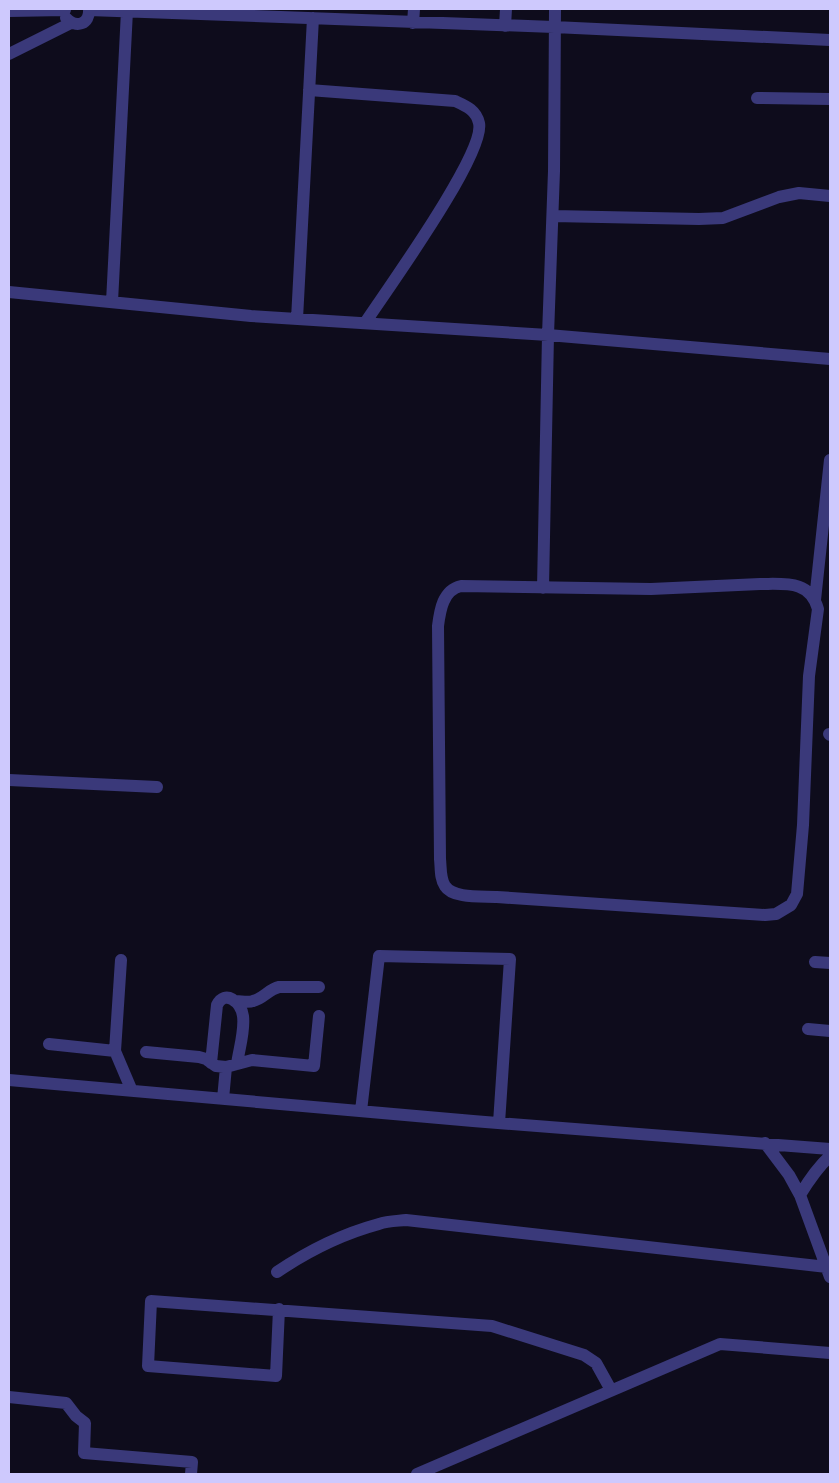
<svg xmlns="http://www.w3.org/2000/svg" width="839" height="1483" font-family="Lato,sans-serif">
<style>
.lines{fill:none;stroke-linecap:round;stroke-linejoin:round}
.minor{stroke:#3a397a;stroke-width:12}
</style>
<rect width="100%" height="100%" fill="#0e0c1c"/>
<g class="lines">
<path class="minor" d="M89 10C244 16 399 21 554 27 646 31 738 36 830 40
M9 11 65 10
M66 18C76 29 90 24 89 9
M413 23 414 9
M505 26 506 9
M9 54 71 23
M309 90 455 101C466 106 476 110 479 123 486 153 386 291 365 323
M757 98 830 99
M553 216 699 219 723 218 779 197 799 193 830 196
M9 292 251 316 548 335 830 359
M112 302 127 11
M297 319 313 18
M760 584C785 584 810 580 818 609L809 676 803 825 797 894 791 905 776 914 765 915 497 897C483 896 453 899 445 886 440 879 441 868 440 859L438 626C440 610 443 590 461 586L651 589Z
M543 588 548 335 554 171 555 9
M815 600 830 460
M829 734 830 735
M9 780 157 787
M121 960 115 1051 132 1091
M815 962 830 963
M236 1001C241 1001 248 1003 253 1001 263 999 269 989 279 987H319
M808 1029 830 1031
M49 1044 115 1051
M146 1052 199 1057 206 1059 216 1066 226 1067 252 1060 314 1066 319 1016
M211 1063 217 1005C225 989 241 1002 243 1016 245 1031 239 1049 237 1064
M9 1080 473 1121 830 1149
M223 1099 226 1067
M361 1111 379 956 510 959 499 1123
M765 1143 789 1175 800 1195 830 1277
M800 1195C809 1180 818 1167 830 1156
M277 1272C308 1251 342 1234 379 1224 387 1221 397 1221 406 1220L827 1267
M279 1309 276 1376 148 1366 151 1301 492 1326 584 1355 596 1363 611 1390
M9 1397 66 1403 76 1416 85 1423 84 1453 192 1462 191 1474
M417 1474 720 1344 830 1353"/>
</g>
<rect width="839" height="1483" fill="none" stroke="#cec9fd" stroke-width="20"/>
</svg>
